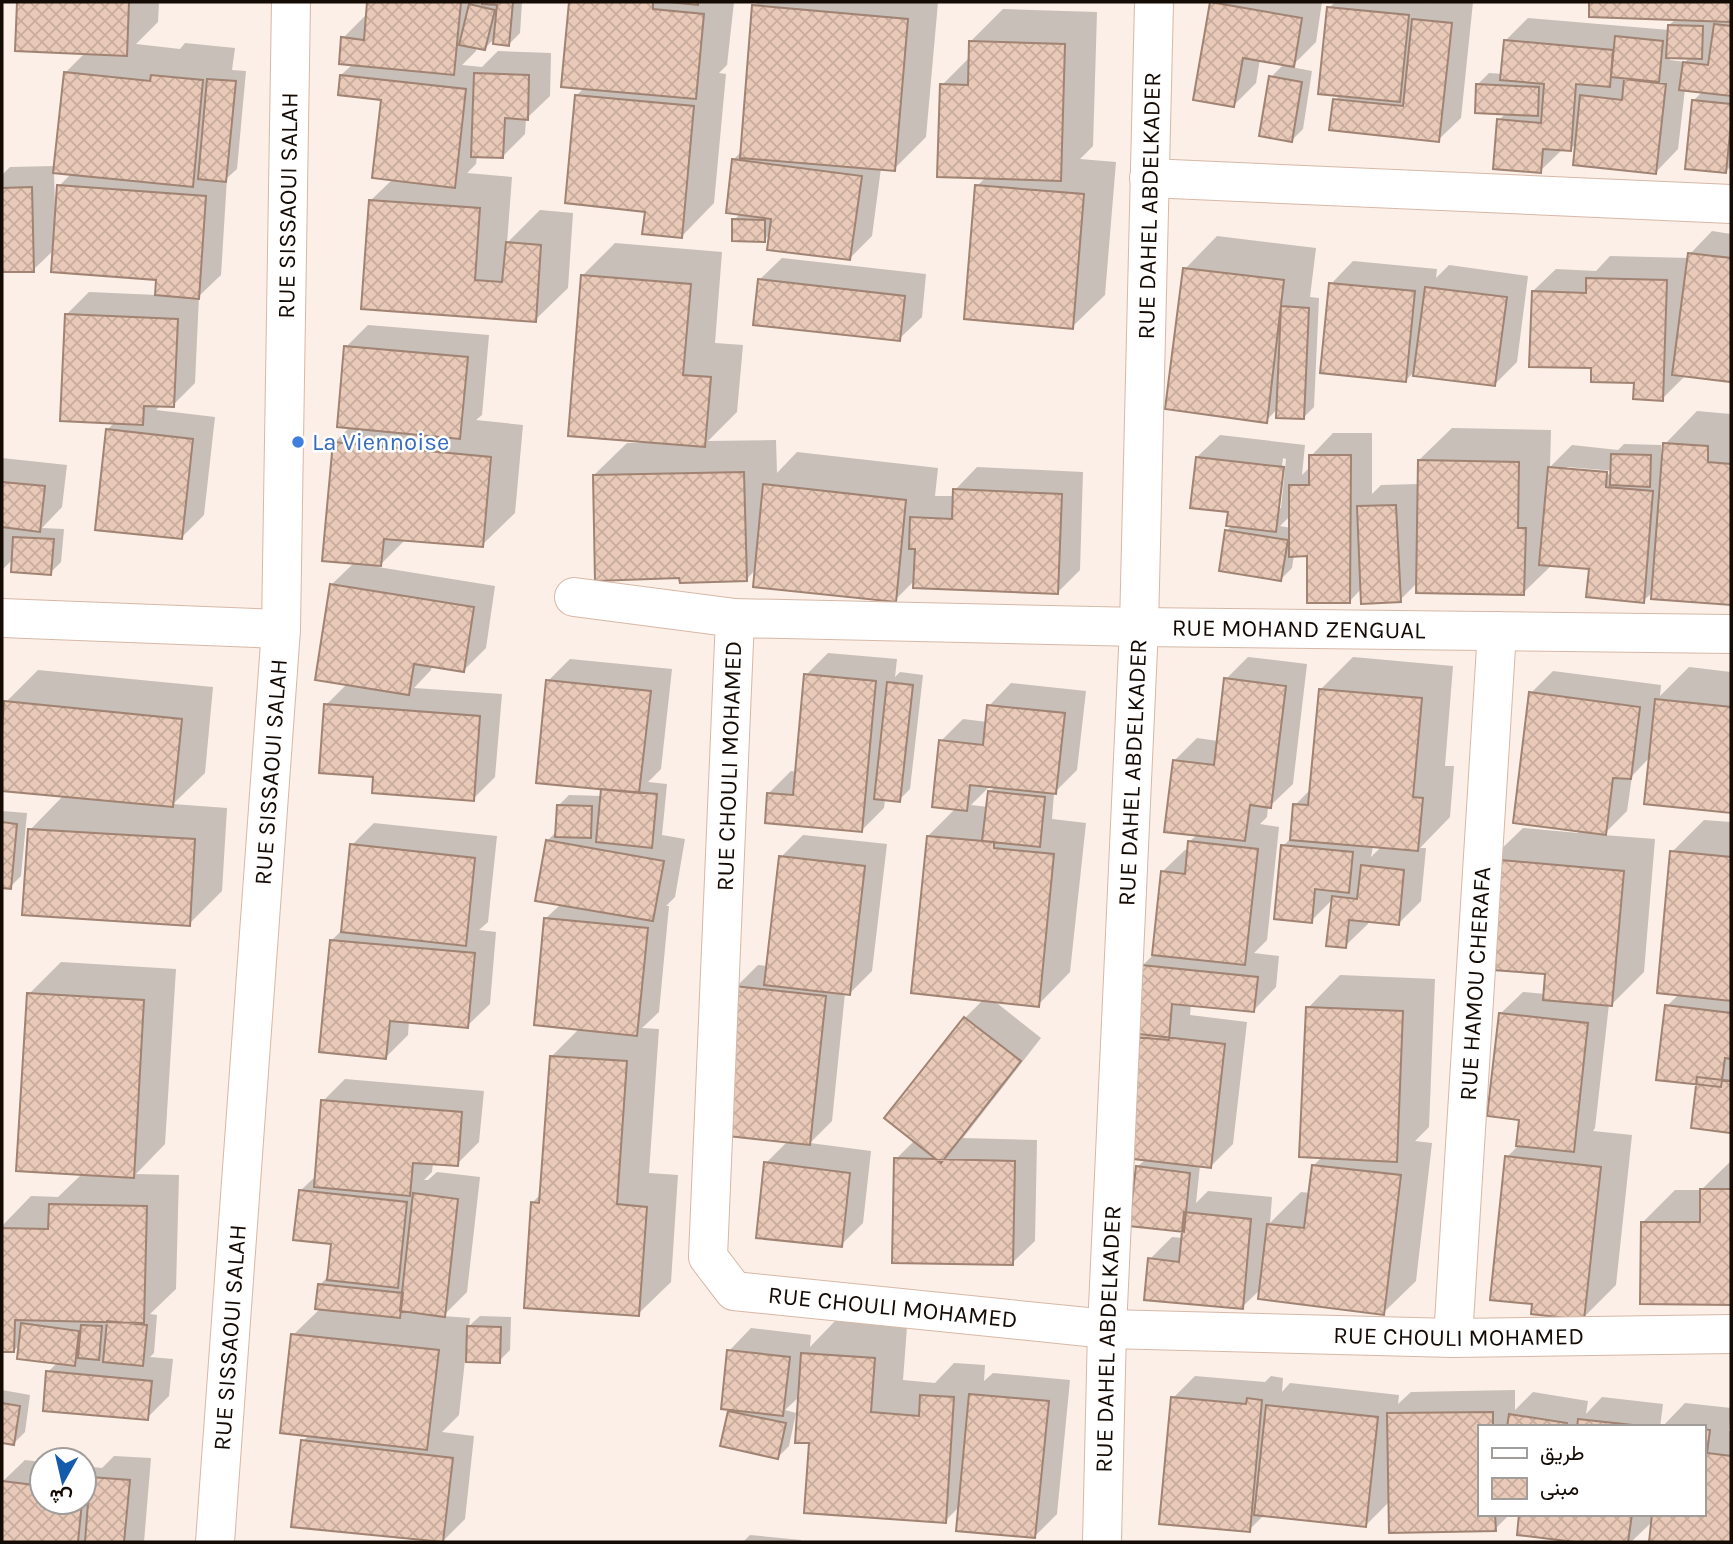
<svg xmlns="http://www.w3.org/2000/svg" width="1733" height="1544" font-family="Karla,Vazirmatn,sans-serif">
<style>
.shadow{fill:#0003;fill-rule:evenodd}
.building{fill:url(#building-cross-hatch);stroke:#a08373;stroke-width:2}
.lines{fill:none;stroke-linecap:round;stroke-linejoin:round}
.street-casing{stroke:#d7b8a7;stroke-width:40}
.street{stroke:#fff;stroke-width:38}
.shop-dot{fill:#3f7fe0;stroke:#fff;stroke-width:2.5}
.labels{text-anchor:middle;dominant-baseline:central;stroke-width:5;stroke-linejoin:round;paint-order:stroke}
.street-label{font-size:24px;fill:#150b05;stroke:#fff}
.shop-label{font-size:24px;fill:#366cbe;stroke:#fff;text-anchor:start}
</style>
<defs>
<pattern id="building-cross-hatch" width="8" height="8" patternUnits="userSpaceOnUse" patternTransform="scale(1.75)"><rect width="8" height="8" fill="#e9cab8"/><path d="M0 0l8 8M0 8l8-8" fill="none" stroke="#c7ac9d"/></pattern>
</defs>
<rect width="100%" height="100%" fill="#fbefe7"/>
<path class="shadow" d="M19 2H159L158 22 136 44 180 49 185 43 235 48 232 70 246 71 237 169 227 178 221 275 199 296 195 383 173 405H161L156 410 215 417 204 515 181 538 108 429 115 422 67 314 89 292 157 295 158 278 55 249 33 270 2 271V175L10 167 56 166 65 73 86 52 17 50ZM54 172 72 173 59 186 57 209H55Z
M369 2H522L520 33 509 44 495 38 485 48 476 46V51L462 65 482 67 498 51 551 53 550 96 527 118H526L525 134 503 156 477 155 476 164 467 173 512 177 507 243 540 210 573 213 568 288 535 320 363 308 370 201 393 179 383 98 341 75 353 64 343 38 365 16H367Z
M571 2H734L727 65 719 73 726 74 714 203 682 236 646 210 577 95 585 87 562 85Z
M759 2H938L926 137 894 169 881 168 872 236 850 258 771 233 764 240 734 220 741 213 734 159 742 151 754 6Z
M1213 2H1322L1316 42 1291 67 1312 71 1303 129 1292 140 1271 77 1285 63 1260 59 1256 83 1234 105 1212 3Z
M1335 2H1429V4L1431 2H1473L1461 118 1438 140 1335 100 1340 95 1329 8Z
M1591 2H1731V166L1726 171 1693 101 1703 91 1685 89 1678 149 1656 172 1577 143 1570 149H1563L1540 171 1499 120 1506 113 1478 84 1489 73 1503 74 1505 41 1528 18 1669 30V25L1676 19 1591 16ZM1670 56 1690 57 1685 62 1670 60Z
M1003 9 1097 12 1093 146 1080 159 1116 162 1105 295 1072 327 977 186 986 177 942 85 971 56V41Z
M1712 231 1731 234V380L1684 375V377L1662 399 1635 382 1593 366 1533 291 1556 269 1596 271 1610 256 1689 258 1690 254Z
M1217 236 1316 248 1310 297 1319 298 1314 407 1303 418 1278 408 1266 421 1185 269Z
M615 243 722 252 715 343 743 345 737 412 708 441 776 440 777 473 797 452 938 468 935 496H954L955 490 977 467 1083 472 1080 570 1058 592 915 580 895 600 756 569 746 580 681 577 594 475 627 443H644L582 276Z
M782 258 926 274 922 317 899 339 759 280Z
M1353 261 1437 269 1436 278 1449 265 1528 276 1517 362 1494 385 1416 370 1405 381 1331 284Z
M368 325 489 335 482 415 476 420 523 425 515 513 482 545 406 539 378 567 495 586 486 648 463 671 432 666 431 670 414 688 502 694 495 777 473 799 374 776 326 705 348 683 331 585 355 562 334 443 350 427 346 347Z
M1697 411 1731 414V603L1653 597 1654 591 1643 601 1591 567 1553 564 1523 593 1417 583 1400 600 1362 588 1350 601 1309 555H1294L1292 568 1281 579 1227 531 1232 525 1230 511 1197 457 1220 435 1305 445 1302 475 1311 466V456L1333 433H1372V494L1381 485 1419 484V460L1452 428 1551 430 1550 467 1572 445 1618 450 1624 444 1661 445V456H1664L1665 444ZM1283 458 1286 459 1281 508H1277ZM1567 467 1616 471 1615 475 1567 470ZM1291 515V528L1280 526Z
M2 458 67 465 62 507 42 528 64 529 61 562 50 573 14 558 2 570Z
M828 653 897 659 895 677 900 672 923 675 910 789 899 800 885 799 884 808 862 830 769 793 791 771 797 772 806 675Z
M1248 657 1307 664 1293 784 1270 806H1268L1267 817 1260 824 1279 827 1267 940 1254 953 1279 956 1276 987 1254 1010 1191 1004 1190 1015 1247 1022 1233 1144 1211 1166 1200 1165 1196 1203 1208 1191 1272 1197 1270 1223 1301 1192 1310 1193 1314 1165 1322 1157 1308 1008 1340 975 1435 979 1429 1127 1415 1141 1432 1143 1416 1281 1383 1313 1261 1289 1242 1307 1150 1259 1172 1237 1183 1238 1184 1230 1137 1167 1146 1159 1142 966 1154 954 1162 872 1185 850H1189L1190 841 1198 834 1174 761 1197 738 1218 741 1226 679Z
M1353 657 1453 666 1445 766H1454L1450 817 1420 848H1426L1421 901 1398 924 1368 920V924L1345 946 1333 899 1311 921 1283 846 1292 837 1295 805 1312 788 1320 690ZM1373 846H1382L1371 857Z
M570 659 672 669 661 769 648 782 667 784 662 835 685 839 675 897 666 906H669L659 1012 642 1028 659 1029 649 1173 678 1175 671 1282 638 1314 533 1202 541 1194 552 1056 580 1028 545 919 561 904 547 841 557 831 558 806 569 795 602 796 603 788 548 681Z
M1689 667 1731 672V812L1646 802 1650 757 1632 776 1627 811 1603 835 1655 839 1644 972 1612 1004H1609L1595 1128 1593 1131 1632 1135 1616 1285 1583 1318 1534 1302 1507 1157 1520 1144 1521 1118 1500 1014 1523 992 1545 994 1547 972 1490 860 1523 828 1578 833 1579 829 1531 693 1553 671 1661 685 1660 696Z
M38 670 213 687 205 773 173 804 227 808 222 891 189 924 30 830 64 795 2 789V738L6 702Z
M1011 683 1086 691 1077 770 1054 793 1052 819 1086 823 1070 972 1038 1005 993 1000 1041 1038 963 1138 1037 1140 1035 1241 1012 1263 896 1159 915 1140 886 1117 965 1018 984 999 928 836 956 808 941 741 963 719 987 722 989 706ZM989 785 996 786 989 792 988 807 971 805 989 787Z
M2 811 27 813 21 876 10 887H2Z
M1704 820 1731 822V1131L1693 1127 1698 1083 1667 1006 1679 994 1672 852Z
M374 823 497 836 488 922 479 930 496 932 490 1004 467 1026 409 1021 408 1035 386 1057 332 940 343 929 352 845Z
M803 835 887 844 872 971 850 993H845L832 1121 810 1143 871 1151 863 1223 841 1245 766 1163 788 1141 736 987 758 965 768 966 781 857Z
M61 962 176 969 165 1144 136 1174 179 1175 176 1289 150 1314 157 1315 154 1353 150 1357 173 1359 169 1396 147 1418 48 1372 58 1362 21 1343 14 1351 2 1350V1226L31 1196 58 1197 82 1174 29 994Z
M345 1079 484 1091 479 1142 457 1164 433 1162 432 1172 424 1180H428L437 1172 480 1177 467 1292 443 1316 470 1318 469 1326 480 1316 511 1317 510 1350 499 1361 465 1360 459 1415 442 1432 474 1436 465 1519 442 1542 303 1441 310 1434 293 1335 321 1308 320 1285 329 1275 333 1242 300 1191 317 1175 323 1101Z
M1731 1161V1303L1642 1302V1223L1675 1190H1701Z
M835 1321 907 1327 903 1380 935 1383 954 1363 985 1365 984 1381 993 1373 1070 1380 1057 1514 1035 1536 960 1506 945 1521 811 1442 800 1396 785 1410 796 1413 789 1446 778 1457 729 1411 733 1408 729 1351 751 1328 811 1335 810 1347Z
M1195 1376 1265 1382 1271 1376 1283 1378 1282 1392 1290 1383 1399 1395 1398 1404 1411 1392 1515 1390V1410L1533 1392 1588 1401 1586 1414 1602 1397 1663 1404 1660 1427H1479V1514H1510L1495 1529 1390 1501 1365 1526 1264 1515 1249 1530 1173 1398Z
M2 1390 30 1395 25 1432 14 1443 2 1441Z
M1685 1403 1731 1408 1729 1431H1731V1542H1651L1653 1521 1631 1542H1591L1519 1534 1521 1514H1703V1427H1662Z
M114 1456 151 1458 144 1542H2V1482L25 1460 42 1462V1502H84V1466L102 1468Z
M750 1535 801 1540V1542H743Z"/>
<path class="building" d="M17 2H129L127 56 15 51Z
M367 2H461L454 75 339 64 341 37 364 40Z
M482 2H513L509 46 493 44 497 5 482 4Z
M569 2H653V9L704 14 696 99 561 87Z
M668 2H698V5Z
M1210 2 1302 18 1294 67 1243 58 1234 107 1193 100Z
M1589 2H1731V22L1589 17Z
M469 4 495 10 485 50 459 45Z
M752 5 908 19 895 171 740 158Z
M1327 7 1409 15 1400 102 1318 94Z
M1412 19 1452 23 1439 142 1329 130 1333 99 1403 106Z
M1714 24 1731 26V96L1679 90 1683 62 1708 65Z
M1668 25 1703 26 1702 59 1666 58Z
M1615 36 1663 41 1659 82 1611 77Z
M1504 40 1613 50 1610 87 1576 84 1571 151 1543 149 1541 173 1493 169 1497 119 1541 123 1544 84 1500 80Z
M969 41 1065 44 1061 181 937 177 940 84 968 85Z
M64 72 150 81 151 75 203 80 193 187 53 173Z
M474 73 529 75 528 120 505 118 503 158 471 157Z
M340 75 466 89 455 188 372 178 381 100 338 95Z
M1269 76 1302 82 1292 142 1259 136Z
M207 79 236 81 226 182 198 179Z
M1624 79 1666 84 1656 174 1573 165 1580 95 1622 100Z
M1476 84 1539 87 1538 116 1475 113Z
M575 95 694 106 682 238 642 234 645 212 565 203Z
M1692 100 1731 104V123L1726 173 1685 169Z
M732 159 862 176 850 260 767 250 771 219 726 213Z
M57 185 206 196 199 299 155 295 156 280 51 272Z
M975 185 1084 194 1073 329 964 319Z
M32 187 34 272H2V188Z
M369 200 480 208 475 280 502 282 506 242 541 245 536 322 361 309Z
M732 219 765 220V242L732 241Z
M1688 253 1731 258V382L1672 375Z
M1183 268 1284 280 1267 423 1165 409Z
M581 275 691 284 683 375 711 377 705 447 568 436Z
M1586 278 1667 280 1663 401 1633 399 1634 383 1591 382V368L1529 367 1532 291 1586 293Z
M758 279 905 296 900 341 753 325Z
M1329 283 1415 291 1406 382 1320 373Z
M1425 287 1507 297 1495 386 1413 376Z
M1281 306 1309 308 1304 419 1276 418Z
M65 314 178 319 174 407 144 406 143 425 60 421Z
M344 346 468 357 460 439 337 427Z
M106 429 193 439 182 539 95 530Z
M333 442 491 457 483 547 384 539 381 566 322 561Z
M1663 443 1708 446V462L1731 464V605L1651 599Z
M1611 454 1651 455 1650 487 1610 485Z
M1309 455H1351L1350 603H1307V556L1289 557V485H1309Z
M1196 457 1284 467 1276 532 1226 526 1228 512 1190 508Z
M1418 460 1519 462 1518 528H1526L1524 595 1416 593Z
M1548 467 1607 472 1606 487 1653 491 1644 603 1586 597 1589 569 1539 565Z
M744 472 747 581 680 583 679 578 595 581 593 475Z
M2 482 45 486 40 532 2 527Z
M763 484 906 500 896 602 753 587Z
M953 489 1062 494 1058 594 913 588 915 549H909L910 517 952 519Z
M1396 505 1401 602 1361 604 1357 506Z
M1225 530 1288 540 1281 581 1219 571Z
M13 537 54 539 51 575 11 572Z
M330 584 474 607 464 672 414 664 409 695 315 680Z
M804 674 876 681 862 832 765 823 767 793 793 795Z
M1224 678 1286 686 1271 808 1250 805 1245 841 1164 832 1173 760 1214 765Z
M546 680 651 691 639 793 536 783Z
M887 682 913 685 900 802 874 799Z
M1319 689 1422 698 1413 797 1423 798 1418 851 1290 840 1293 804 1308 805Z
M1529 692 1640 707 1631 779 1613 778 1606 835 1513 823Z
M1655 699 1731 707V813L1644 804Z
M4 701 182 719 173 807 2 791V729Z
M324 704 480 716 474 801 372 793 373 777 319 773Z
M987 705 1065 713 1056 794 970 785 967 811 932 807 939 740 983 745Z
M601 789 657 794 652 848 596 842Z
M988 791 1045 797 1040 847 982 841Z
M557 805 592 806 591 838 555 837Z
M2 822 17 824 11 889 2 888Z
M28 829 195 839 190 926 22 915Z
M927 836 994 842V848L1054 854 1039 1007 911 993Z
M546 840 664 861 653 921 535 901Z
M1188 841 1258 849 1245 965 1152 955 1161 871 1185 874Z
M350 844 475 858 466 946 341 932Z
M1281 845 1353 852 1349 893 1315 889 1312 923 1274 919Z
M1670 851 1731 857V1001L1657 993Z
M779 856 865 866 850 995 764 985Z
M1489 859 1624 871 1612 1006 1543 1000 1545 974 1480 969Z
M1361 865 1404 870 1399 925 1349 920 1346 948 1326 946 1332 896 1357 899Z
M544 918 648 928 637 1036 534 1025Z
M330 940 475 953 468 1028 390 1021 386 1059 319 1052Z
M1141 965 1258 977 1254 1012 1172 1004 1169 1040 1134 1037Z
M734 986 826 996 810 1145 719 1135Z
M27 993 144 1000 134 1178 16 1171Z
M1665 1005 1731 1013V1059L1725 1058 1721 1087 1656 1080Z
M1306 1007 1403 1011 1397 1162 1299 1157Z
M1499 1013 1588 1023 1574 1152 1516 1146 1519 1120 1487 1116Z
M964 1017 1021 1061 941 1163 884 1118Z
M1139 1034 1225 1044 1211 1168 1125 1158Z
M550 1056 627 1061 617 1204 647 1207 639 1316 524 1308 531 1202 539 1203Z
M1697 1077 1731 1081V1133L1691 1128Z
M321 1100 462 1112 458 1166 413 1163 410 1196 314 1187Z
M1505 1156 1601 1167 1584 1320 1531 1314 1532 1304 1490 1300Z
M894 1158 1015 1161 1013 1265 892 1263Z
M764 1162 850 1173 842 1247 756 1238Z
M1312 1165 1401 1175 1384 1315 1258 1299 1267 1224 1304 1228Z
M1136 1166 1190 1173 1184 1232 1129 1226Z
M1700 1189H1731V1305L1640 1304 1641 1222H1700Z
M299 1190 407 1202 398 1288 327 1280 331 1244 293 1240Z
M413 1193 458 1199 445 1317 400 1311Z
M49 1204 147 1206 144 1323 15 1320 14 1352H2V1228L48 1229Z
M1184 1212 1251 1219 1243 1309 1144 1300 1148 1258 1179 1262Z
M318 1284 403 1293 400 1318 315 1309Z
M107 1321 147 1325 143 1366 103 1362Z
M21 1323 79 1331 75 1366 17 1359Z
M81 1325 102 1326 99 1360 78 1358Z
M467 1326 501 1327 500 1363 466 1362Z
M291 1334 439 1350 427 1450 280 1433Z
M727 1350 790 1357 783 1416 721 1409Z
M801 1353 875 1358 871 1412 919 1416 920 1395 954 1397 946 1523 804 1513 809 1443H795Z
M46 1371 152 1381 148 1420 43 1411Z
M969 1394 1049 1401 1035 1538 956 1531Z
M1171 1397 1246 1404 1247 1398 1262 1400 1250 1532 1159 1524Z
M2 1403 20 1406 14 1445 2 1443Z
M1266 1405 1378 1417 1366 1527 1254 1515Z
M728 1411 786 1423 778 1459 720 1446Z
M1493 1412V1427H1479V1514H1495L1496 1531 1389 1533 1387 1413Z
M1509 1414 1567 1423 1566 1427H1507Z
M1578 1419 1641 1426V1427H1577Z
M1703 1429 1710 1430 1707 1453 1731 1456V1542H1649L1652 1514H1703Z
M301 1440 453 1458 443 1542 291 1527Z
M90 1477 130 1480 124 1542H85Z
M2 1481 42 1486V1502H82L78 1542H2Z
M1519 1514H1632L1628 1542H1575L1517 1535Z"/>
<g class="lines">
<g class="street-casing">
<g id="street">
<path d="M1149 178 1731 204"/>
<path id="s1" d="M574 597 735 618 1139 627 1731 634"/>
<path d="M2 618 281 629"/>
<path id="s2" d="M735 618 708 1257 734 1291 1107 1329 1453 1338 1731 1334"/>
<path id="s3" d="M1453 1338 1497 631"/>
<path id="s4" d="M215 1542 281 629 291 2"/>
<path id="s5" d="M1102 1542 1107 1329 1139 627 1154 2"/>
</g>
</g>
<use href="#street" class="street"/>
</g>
<circle class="shop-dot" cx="298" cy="442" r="7"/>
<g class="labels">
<g class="street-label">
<text stroke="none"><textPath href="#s5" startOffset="1337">RUE DAHEL ABDELKADER</textPath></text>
<text stroke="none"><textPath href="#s4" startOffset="1339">RUE SISSAOUI SALAH</textPath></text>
<text stroke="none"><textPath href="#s1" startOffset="726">RUE MOHAND ZENGUAL</textPath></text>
<text transform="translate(729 766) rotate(-88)">RUE CHOULI MOHAMED</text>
<text stroke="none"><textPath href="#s5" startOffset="770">RUE DAHEL ABDELKADER</textPath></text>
<text stroke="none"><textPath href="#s4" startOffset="772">RUE SISSAOUI SALAH</textPath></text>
<text stroke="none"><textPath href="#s3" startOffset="355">RUE HAMOU CHERAFA</textPath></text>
<text stroke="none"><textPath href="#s2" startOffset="842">RUE CHOULI MOHAMED</textPath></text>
<text stroke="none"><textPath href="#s2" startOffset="1409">RUE CHOULI MOHAMED</textPath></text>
<text stroke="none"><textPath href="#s4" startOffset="205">RUE SISSAOUI SALAH</textPath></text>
<text stroke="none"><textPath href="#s5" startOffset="203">RUE DAHEL ABDELKADER</textPath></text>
</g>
<g class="shop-label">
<text x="312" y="442">La Viennoise</text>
</g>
</g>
<rect width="1733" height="1544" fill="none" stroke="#150b05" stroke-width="7"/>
<rect x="1478" y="1425" width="228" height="91" fill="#ffffff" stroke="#a19d9b" stroke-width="2"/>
<rect x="1492" y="1448" width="35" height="10" fill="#ffffff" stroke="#a19d9b" stroke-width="2"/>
<text x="1540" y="1460" font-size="21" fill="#150b05">طريق</text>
<rect x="1492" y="1478" width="35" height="21" fill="url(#building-cross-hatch)" stroke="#a19d9b" stroke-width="2"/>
<text x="1540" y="1495" font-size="21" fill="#150b05">مبنى</text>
<g transform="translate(63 1481) rotate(188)"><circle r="33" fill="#ffffff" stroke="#a19d9b" stroke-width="2"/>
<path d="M0-5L12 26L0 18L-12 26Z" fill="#125cab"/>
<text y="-10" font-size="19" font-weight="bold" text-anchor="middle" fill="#150b05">ش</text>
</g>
</svg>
